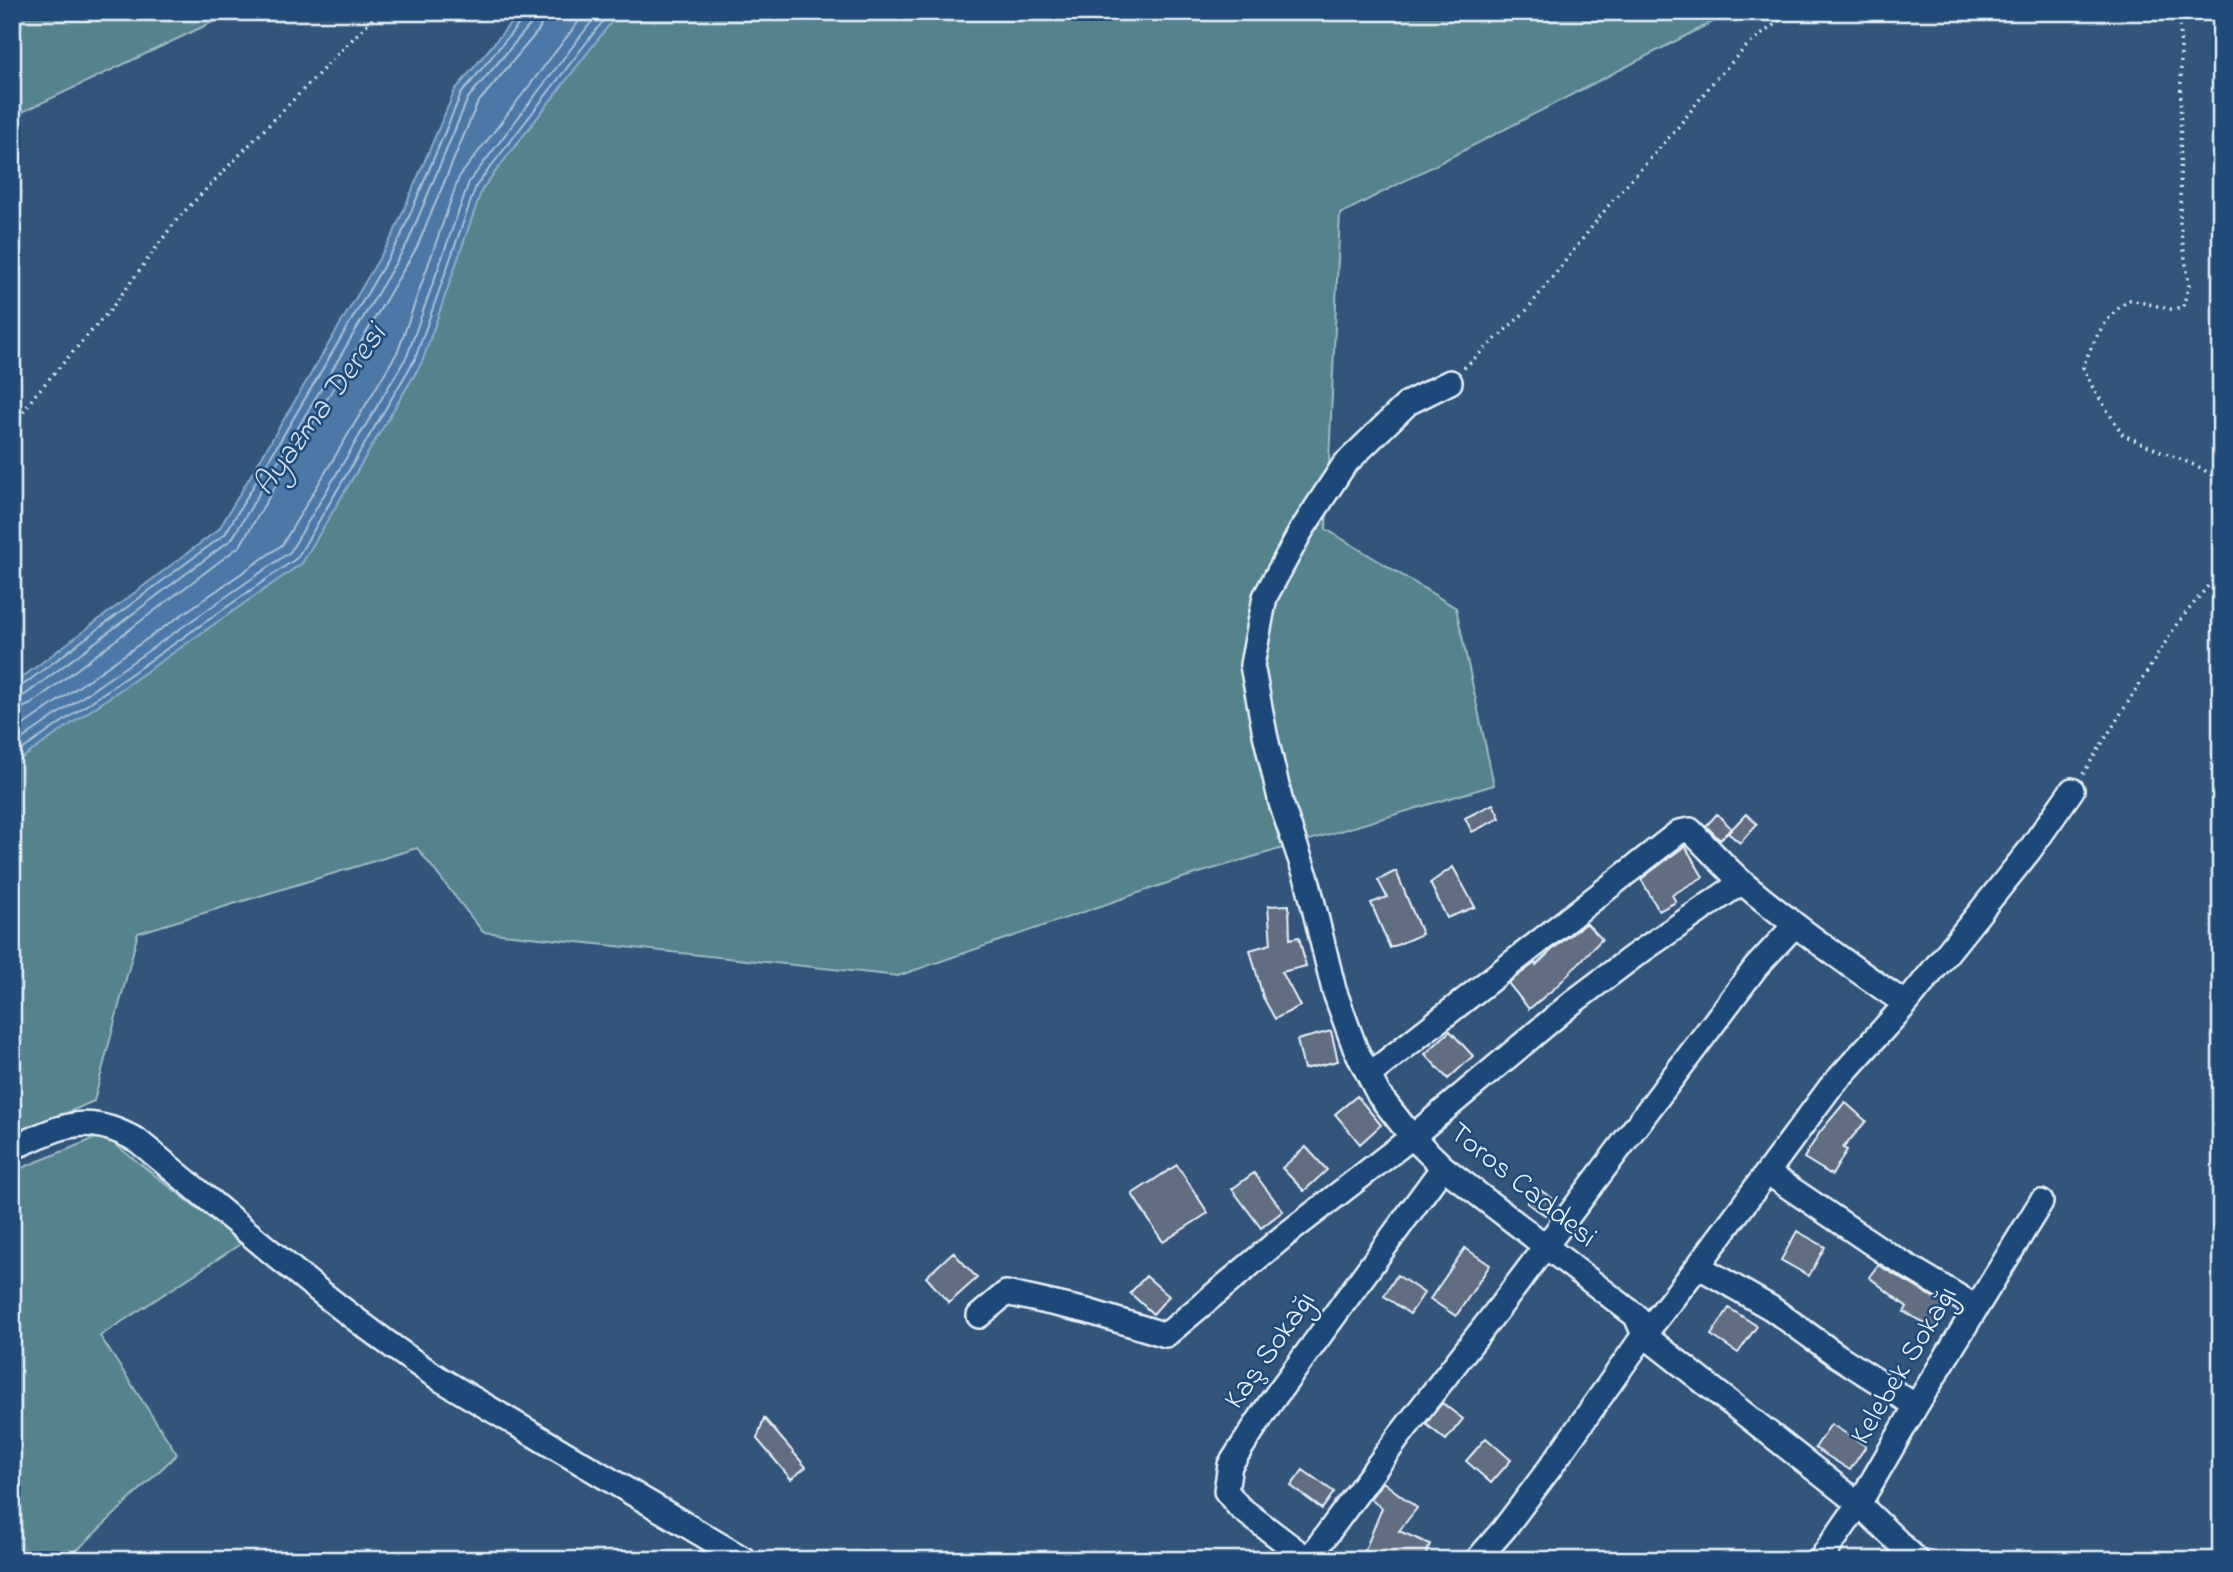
<svg xmlns="http://www.w3.org/2000/svg" width="2233" height="1572" font-family="'Indie Flower',sans-serif">
<style>
.green{fill:#55838c;stroke:#9ebac2;stroke-width:2}
.water{fill:#4c78a7;stroke:#8aa8c7;stroke-width:2}
.lines{fill:none;stroke-linecap:round;stroke-linejoin:round}
.shore{stroke:#aac1d8;stroke-width:2}
.building{fill:#616e80;stroke:#e8f1f8;stroke-width:2}
.minor-casing{stroke:#e8f1f8;stroke-width:28}
.path{stroke:#e8f1f8;stroke-width:3.5;stroke-dasharray:2 5;stroke-linecap:butt}
.minor{stroke:#1f4a7a;stroke-width:23}
.labels{text-anchor:middle;dominant-baseline:central;stroke-width:5;stroke-linejoin:round;paint-order:stroke}
.street-label{font-size:30px;fill:#e8f1f8;stroke:#1f4a7a}
.water-label{font-size:32px;font-style:italic;fill:#d1dfec;stroke:#1f4a7a}
</style>
<rect width="100%" height="100%" fill="#33557c"/>
<filter id="ink" filterUnits="userSpaceOnUse"><feTurbulence type="fractalNoise" baseFrequency=".0143" numOctaves="2"/><feDisplacementMap in="SourceGraphic" scale="14" xChannelSelector="R" yChannelSelector="G"/><feConvolveMatrix kernelMatrix="1 2 1 2 8 2 1 2 1" color-interpolation-filters="sRGB"/></filter>
<g filter="url(#ink)">
<path class="green" d="M12 12H234L12 117Z
M619 12H1732L1340 214 1326 529 1456 608 1494 785 1179 879 898 976 483 932 417 848 138 933 94 1101 12 1137V765L302 563 422 362 482 189Z
M103 1135 242 1243 100 1336 177 1454 67 1560H12V1172Z"/>
<path class="water" d="M520 12H619L482 189 422 362 302 563 12 765V685L219 529 393 235 455 90Z"/>
<g class="lines">
<path class="shore" d="M12 690 19 688 225 534 400 238 461 94 523 19 525 12
M12 699 25 695 232 539 408 242 468 98 530 25 534 12
M12 709 22 708 31 704 240 546 417 247 477 104 538 31 543 21 544 12
M12 733 282 545 398 351 459 177 586 12
M12 746 290 552 407 356 469 182 599 12
M12 757 297 558 415 359 476 186 610 12"/>
</g>
<path class="building" d="M1493 804 1500 818 1472 832 1465 818Z
M1717 814 1731 828 1720 840 1706 826Z
M1746 814 1757 824 1740 843 1728 833Z
M1685 846 1703 877 1672 895 1676 902 1659 911 1641 879Z
M1453 867 1475 907 1447 918 1430 883Z
M1396 871 1422 934 1390 948 1371 903 1387 897 1378 880Z
M1289 905 1290 939 1299 937 1306 966 1282 972 1300 1006 1275 1019 1263 997 1250 950 1271 944 1268 906Z
M1586 923 1602 939 1556 987 1529 1009 1508 983 1535 963 1536 965 1554 948Z
M1331 1031 1338 1061 1304 1069 1297 1040Z
M1450 1031 1473 1056 1448 1079 1425 1054Z
M1357 1096 1381 1125 1360 1144 1335 1114Z
M1845 1102 1866 1121 1843 1148 1847 1150 1832 1175 1804 1158 1820 1132Z
M1306 1147 1327 1170 1304 1191 1282 1168Z
M1177 1165 1208 1213 1163 1242 1132 1194Z
M1254 1173 1283 1211 1261 1228 1232 1189Z
M1537 1188 1555 1200 1545 1215 1527 1203Z
M1797 1231 1825 1247 1809 1276 1781 1260Z
M1465 1248 1490 1265 1456 1316 1430 1299Z
M953 1252 977 1278 949 1303 926 1277Z
M1878 1265 1948 1306 1935 1329 1904 1312 1907 1307 1869 1277Z
M1397 1275 1424 1293 1410 1314 1384 1296Z
M1146 1276 1169 1296 1153 1314 1130 1293Z
M1729 1308 1757 1326 1738 1353 1711 1335Z
M1442 1403 1463 1419 1446 1440 1426 1424Z
M764 1418 806 1467 791 1479 757 1439Z
M1831 1424 1866 1446 1850 1470 1815 1448Z
M1486 1438 1511 1460 1491 1483 1466 1461Z
M1303 1470 1334 1492 1322 1509 1291 1486Z
M1383 1482 1417 1508 1399 1531 1430 1544 1424 1560H1361L1382 1508 1370 1499Z"/>
<g class="lines">
<g class="minor-casing">
<path id="minor" d="M1450 382 1408 403 1344 465 1301 531 1265 597 1252 665 1265 734 1281 803 1307 879 1334 990 1355 1048 1379 1095 1412 1137 1443 1167 1636 1316 1644 1335 1859 1504 1917 1560
M1369 1075 1679 832 1690 830C1708 848 1725 867 1744 884 1795 927 1850 966 1906 1004
M12 1148C62 1126 87 1111 138 1141 237 1222 333 1309 440 1379L745 1560
M1768 1173 1886 1253 1976 1307
M1698 1266 1771 1308 1838 1356 1916 1406
M979 1316 1006 1293 1087 1311 1166 1335 1284 1236 1412 1137 1573 1002 1634 956 1742 882
M1307 1559 1239 1507 1226 1491 1230 1465 1269 1405 1443 1167
M1308 1560 1400 1435 1502 1304 1756 967 1795 925
M1477 1560 1504 1529 1552 1465 1644 1335 1698 1266 1829 1089 1906 1004 2029 851 2072 790
M1820 1560 1859 1504 1916 1406 2041 1202"/>
</g>
<path class="path" d="M2178 12 2181 46 2180 224 2189 285 2183 307 2171 309 2130 300C2106 314 2093 341 2083 367L2093 388 2123 435 2201 468 2221 482
M1464 368 1526 311 1613 200 1675 131 1714 81 1746 47 1790 12
M12 430 34 396 111 309 178 218 379 12
M2083 774 2177 624 2221 570"/>
<use href="#minor" class="minor"/>
</g>
</g>
<g class="labels">
<g class="street-label">
<text transform="translate(1522 1186) rotate(39)">Toros Caddesi</text>
<text transform="translate(1271 1351) rotate(-55)">Kaş Sokağı</text>
<text transform="translate(1905 1366) rotate(-59)">Kelebek Sokağı</text>
</g>
<g class="water-label">
<text transform="translate(321 411) rotate(-54)">Ayazma Deresi</text>
</g>
</g>
<rect width="2233" height="1572" fill="none" stroke="#1f4a7a" stroke-width="42"/>
<rect x="21" y="21" width="2191" height="1530" fill="none" stroke="#e8f1f8" stroke-width="2.5" filter="url(#ink)"/>
</svg>
